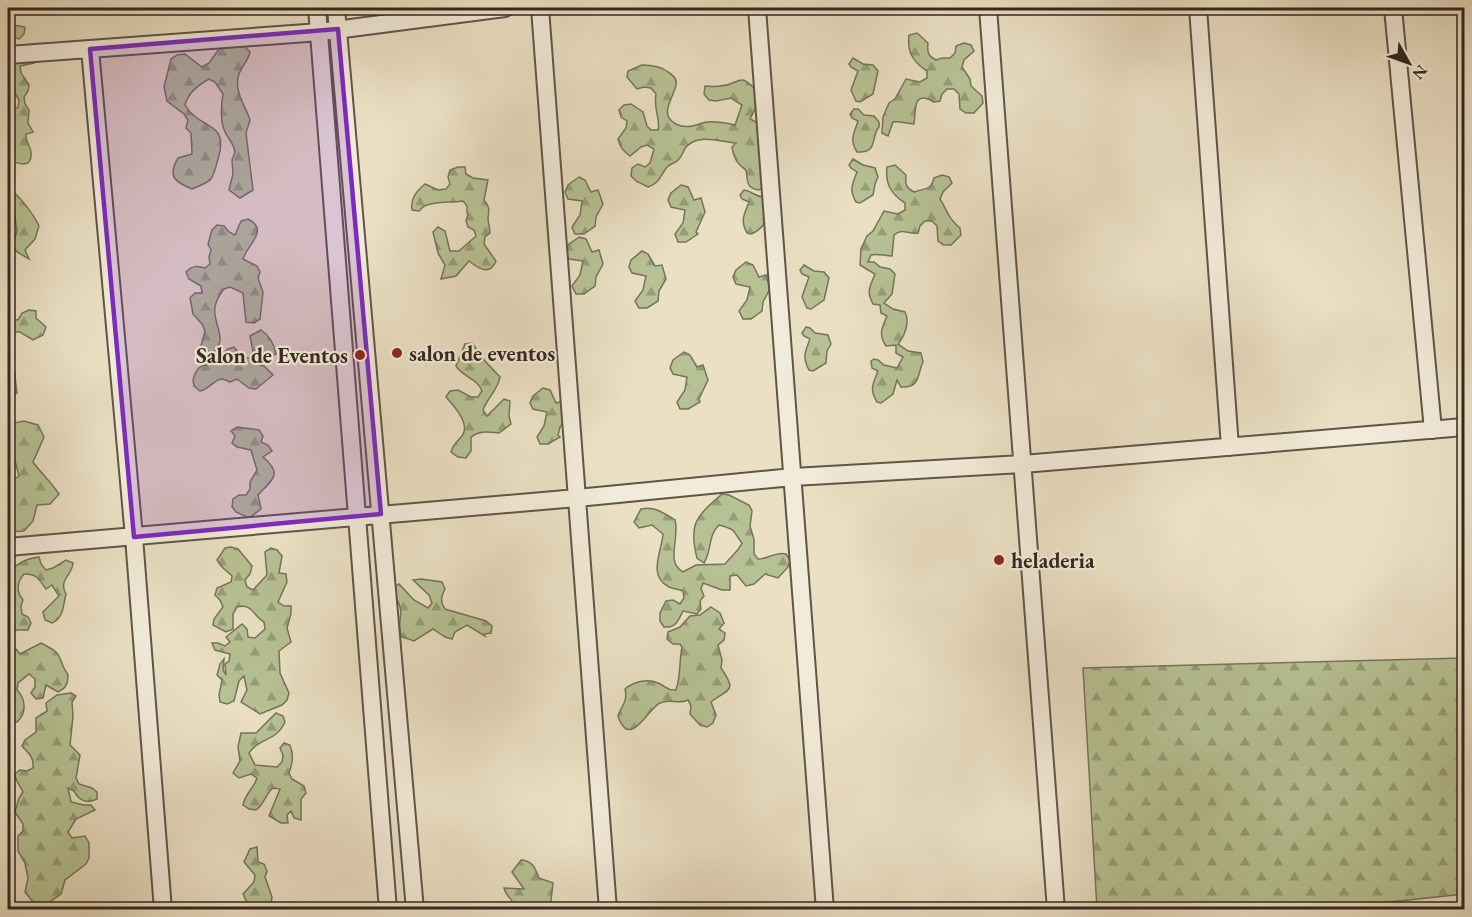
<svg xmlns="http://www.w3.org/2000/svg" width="1472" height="917" font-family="'EB Garamond',serif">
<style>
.forest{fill:url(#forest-firs);stroke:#74755a;stroke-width:1.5}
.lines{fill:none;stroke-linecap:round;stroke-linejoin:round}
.minor-casing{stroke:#605648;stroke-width:20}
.minor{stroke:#f2ebd9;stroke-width:16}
.marked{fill:#7b2cbf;fill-opacity:0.2;stroke:#7b2cbf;stroke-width:4.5;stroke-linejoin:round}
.poi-dot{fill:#8f2418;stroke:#f2ebd9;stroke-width:2}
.labels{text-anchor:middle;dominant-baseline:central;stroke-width:4.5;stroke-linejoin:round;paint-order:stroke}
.poi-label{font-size:22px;font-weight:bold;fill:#32281f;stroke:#f2ebd9;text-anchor:start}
</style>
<defs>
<pattern id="forest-firs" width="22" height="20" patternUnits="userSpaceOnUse" patternTransform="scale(1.5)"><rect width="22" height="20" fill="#b7c294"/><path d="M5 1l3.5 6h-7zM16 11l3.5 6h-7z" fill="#959e78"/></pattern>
</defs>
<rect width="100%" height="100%" fill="#ebe0c4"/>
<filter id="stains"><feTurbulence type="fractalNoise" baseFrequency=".00333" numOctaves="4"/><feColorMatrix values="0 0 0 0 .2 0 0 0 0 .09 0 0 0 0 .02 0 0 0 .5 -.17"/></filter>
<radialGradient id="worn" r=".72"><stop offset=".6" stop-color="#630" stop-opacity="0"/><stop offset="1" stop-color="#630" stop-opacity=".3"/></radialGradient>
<path class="forest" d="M8 24 25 27 24 34 19 39 8 35Z
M917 33 928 43C927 52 928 56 936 60L942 58H950L955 53 956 46 964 43 971 45 974 51 964 60 962 67 970 79 971 86 982 96 983 103 974 113H966L960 109 959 94 954 89H947L942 94 940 101 934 102C912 89 916 111 914 124 906 124 901 121 893 122L888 136 882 133 883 117 889 103 895 99 906 79 920 82 927 78V71C913 62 907 52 909 35Z
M222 45 245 47 250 52C248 62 239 69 238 78 235 93 246 107 250 120L246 133 253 190 240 198 229 190 233 174 232 160 235 152C234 144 230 141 226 134 220 123 221 106 223 94L215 82 209 79C198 85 188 93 185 105 200 131 230 120 218 159 212 181 214 180 192 189 175 182 167 177 178 158L192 154 191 133 186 128 188 120 184 114 167 101 164 87 171 59 177 55 185 54 202 67 209 63Z
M36 57 34 63 20 66 21 73 29 85 28 91 24 97 25 104 29 110 28 123 33 132 26 134C25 141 30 145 31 152 33 170 16 164 8 158V111L11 112 18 107 19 100 8 81V63Z
M853 58 863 64 873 65 878 71 873 94 860 102 856 101 851 90 858 71 851 67 849 64Z
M642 65C651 65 661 66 668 72 670 73 674 77 675 78 682 90 654 113 676 124 688 130 696 124 707 122 717 121 726 123 735 125L742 105 731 98 716 101 709 100 704 94 705 86C710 86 715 87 720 86 742 85 737 70 757 91V105L750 119 760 124 765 186 759 190C746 188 748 182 746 170 738 165 733 157 732 147L736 143C721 142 699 133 686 147 683 151 682 156 679 159 676 163 670 164 667 167 660 176 660 183 648 187L636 181 631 176 632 168 638 164 645 167 650 163 654 149 647 145 641 147 630 156C623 151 620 147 618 139L626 128 627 121 621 117 619 110 624 105 631 104 643 112 647 126 651 130H658C661 119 653 110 656 94L651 88 644 87 637 89 627 77 628 71Z
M854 109H858L864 115 874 116 879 122C879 131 880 123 876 132 872 143 875 153 857 152 849 139 854 134 858 121L852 118 850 114Z
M853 159 863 165 875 168 878 177 875 184 873 195 860 203 856 202C849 190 852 185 857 172L851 168 849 165Z
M895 165 906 175C905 184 906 188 914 192 925 188 931 191 934 178L942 175 949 177 952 183 943 192 940 199C948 212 948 218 960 228L961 235 951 245H944L938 241 937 226 932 221H925L920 226 918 233C908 235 903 227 894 235L892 256C884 256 879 253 871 255L868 262H874L880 267 890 269 895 274 892 294 884 303 893 309 905 312C910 321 905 336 898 344L908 351 921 353 923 362C917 374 921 388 901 387L897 380 893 394 881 403 877 402C869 389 873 384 878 371L872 368 871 361 874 359 878 360 884 365 897 368 903 357 896 353V345L886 346C878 334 882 328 887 316L881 313 880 305 873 304C866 291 870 287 875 274L860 265 861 249 867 236 873 231 884 211 898 214 905 210V203C891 194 885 184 887 167Z
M458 167H465L466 174 473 178 488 180 484 200C490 207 489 210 488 218 488 222 490 228 490 233L485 237 484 244 496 261C490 276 479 269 469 261L456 276 441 279 445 265 438 253 433 232 438 227 445 231 450 251H459L476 236 474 230 468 227 466 221 468 214 467 213V206L463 201C449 203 437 201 424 206L419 211 412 210C410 198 417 191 425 184L438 190 446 189 450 184 448 177 450 170Z
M579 177 585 180 591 192 598 190 603 204 596 217 595 226 584 234H575L572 227 580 215 582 201 568 199 565 192 568 185Z
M681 185 688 187 694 200 701 198 705 212 696 232 698 234 686 242H678L675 234 683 223 685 210 671 207 668 200 671 193Z
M8 189C18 193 34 215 39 226L35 239 25 250 29 259 17 252 12 245 17 232 14 211 9 213 8 216Z
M744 190C753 191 754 197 764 197 765 215 770 226 751 234L747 233C740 220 744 215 749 202L742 199 740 195Z
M248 219C270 230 247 245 243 259L257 266 260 272 258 278 263 292 260 319 254 323 246 322 243 293 230 287 224 289C220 294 216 301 215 307 212 324 230 340 212 353L206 352 201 346 205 331 202 324 193 314 190 298 195 293H202L201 286 189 279 186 272C192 266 196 265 205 268L210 264 209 257 211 250 208 244 212 230 217 225 224 226 229 232 235 235 241 221Z
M579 237 586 239 592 252 599 250 603 264 596 277 595 286 584 294H576L572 286 580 275 583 261 569 259 566 252 568 245Z
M642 251 648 254 655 266 662 265 666 279 659 291 658 301 647 308H639L635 301 643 290 646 276 632 273 629 267 631 260Z
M746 262 753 265 759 277 766 275 770 289 763 302 762 311 751 319H743L739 311 747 300 750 287 736 284 733 277 736 270Z
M804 265 814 271 824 272 829 278 824 300 811 309 807 308 802 297 809 277 802 274 800 270Z
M29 310 36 311V318L46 327 43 335 33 340 20 332H12L10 335 8 349V322L11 319 18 320 22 313Z
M806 327 810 328 815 333 828 335 831 344 827 351 826 363 813 371 809 370C802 357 805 352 810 339L804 336 802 333Z
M261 330C270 336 274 344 276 354L262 359 259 365 264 366 273 375 256 389 249 388 237 379 230 382C216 373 213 388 200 391L194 386 193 380C199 357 210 369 224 361L223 353 228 349 234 347 243 358H250L253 351 250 336Z
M472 343 485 361 500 377C498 390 487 398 483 410L487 416 504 399 510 401 509 416 511 424 499 433C488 432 480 430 471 437V451L466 458 458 457 451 452C453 444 457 442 462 436 471 424 454 406 446 397L450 391 458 390 471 397H478L482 391C477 378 463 377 456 366L465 344Z
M8 352C17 368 14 376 17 393L8 398Z
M684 352 690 355 697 367 703 365 708 380 699 399 700 402 688 409H680L677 402 685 390 687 377 673 374 670 368 673 360Z
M543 388 550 390 556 403 563 401 564 422 560 427 558 435 560 437 548 444H540L537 437 544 426 547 412 533 409 530 403 533 396Z
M8 421 10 424 24 421 38 425 44 437 33 462C41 473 51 482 59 494L50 504 37 505 33 521 24 531 8 532V468L13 480 19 476 12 449 8 445Z
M237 427 259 430 263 436 261 442 268 445 272 451 263 457C283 474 273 479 258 495L261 509 249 518 236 512 232 507 233 499 239 495H246L250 489V482L257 470 251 450 237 447 232 443 235 436 231 431Z
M722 494 729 495 749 505 752 511 750 526 754 539V554L758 559C769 559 776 551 786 554L790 560 788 567 778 578 765 574 754 584 746 586 737 575 730 576V590H722L703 583 701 589 704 596 700 601 701 609 697 614 683 611C678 621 676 628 664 627L660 621V613L666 601 673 600 680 604 684 598 683 591C679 589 673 589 669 587 647 576 662 551 663 534L652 525 639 528 634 522 641 509C655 506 664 513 675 520 680 537 665 563 683 572L696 565 725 564C730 557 739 551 742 543 732 531 738 530 719 525 708 535 712 550 704 563L697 558C688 523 697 516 722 494Z
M231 547 238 549 252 566 250 574 245 580 247 587 253 590 267 575 265 552 271 548 277 550 282 556 279 573 286 574 287 582 278 602 284 606H291V614L287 628 291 642 279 651 280 673 289 693 287 700 282 705 260 714 241 702 247 690 244 676 239 681 234 701 227 704 220 702 219 695 222 680 217 675 220 664 224 659 223 670 226 675 225 664 229 661 230 654 215 650 212 643H218L225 646 230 642 226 637 242 624 247 629 248 637 255 638 265 629 264 622C253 616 253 603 237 607L233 614V629L226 632 213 625 214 619 223 607 220 600 215 595 217 588 231 582 232 576 221 566 217 560 225 548Z
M39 557 41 564 46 570 53 568 66 560 73 563C72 576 58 580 66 594 63 605 64 618 52 623L45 620 43 612 59 596 52 585 46 589C39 579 36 573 24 574 16 583 16 591 23 600L21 606 22 614 28 617 31 623 28 630H15L11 636V643L20 654 41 643C67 656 55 656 68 675 68 684 66 688 58 692L46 685 43 698 36 699 31 693 35 687V679L29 674 18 683 17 690C26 699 27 713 17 722L8 721V707L10 697 8 694V679L10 674 8 673V577C13 564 25 559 39 557Z
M421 579 442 582 445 589C441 597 440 601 445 609L486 621 492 626 491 633 484 634 485 636 467 625 455 632 452 639 445 637 433 629 414 641 402 637C396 626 403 617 400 607 398 599 393 596 393 588L399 584 414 600 428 608 432 603 429 595 413 580Z
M711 607 720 613 724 623 719 629 725 633 724 640 718 645 722 660 721 668C737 691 730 688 711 702L716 715 713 723 707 727 700 725 690 714 691 706 688 700C678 705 670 698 660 703 648 708 630 751 618 716 622 705 628 701 625 689 633 682 647 678 658 683 666 686 667 691 676 690 681 676 679 662 682 647L680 644H673L667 639 668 632 680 627 690 616 700 615Z
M1464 658V894L1315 910 1097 909 1083 668Z
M71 693 76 696 72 702 73 716 70 745 80 755 76 778 79 784 92 788 97 792V799C87 804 79 801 74 791L68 788 71 802 84 805H91L95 810 76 819 68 832 72 838 85 836 89 843V858L86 864 65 880 61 894 48 903H34L25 892 28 878 25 863 18 851V836L23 831V824L15 812 19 798 23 792C20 785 15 781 15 774L20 770 27 771 33 768C34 756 28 753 22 746L25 740 36 732V718L47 711 46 703 57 695Z
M276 713 283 716 285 722C275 743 261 736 249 753L255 765 277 767 282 762 283 755 280 748 284 743 290 745C294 755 293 763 289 773L292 779 304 786 306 793 301 799V820L294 818 291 811 287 815 288 823H281L269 816 280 789 273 788C265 794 265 804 256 810L249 809 243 805C245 794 254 788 257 778L251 774 239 778 233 773 240 761 238 747 241 733H256Z
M257 847 258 862 264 864 267 871 265 877 272 897 270 909H250L243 894 254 882 255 875 244 862 250 849Z
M521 860C533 861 535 868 539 878L553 883 550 909H513L515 906C512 899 506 896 504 888L524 889 512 872Z"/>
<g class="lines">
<g class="minor-casing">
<path id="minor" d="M317 8 388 910
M336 8 415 910
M540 8 608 910
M757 8 825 910
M988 8 1056 910
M1198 8 1230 447
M1393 8 1433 430
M90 49 134 537 163 910
M8 55 320 32 505 8
M8 547 577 498 793 477 1023 464 1464 427"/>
</g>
<use href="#minor" class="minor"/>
</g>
<path class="marked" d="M338 29 381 514 134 537 90 49Z"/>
<g class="poi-dot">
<circle cx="397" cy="353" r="6"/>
<circle cx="360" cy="355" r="6"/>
<circle cx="999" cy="560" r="6"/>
</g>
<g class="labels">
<g class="poi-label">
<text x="409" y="353">salon de eventos</text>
<text x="348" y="355" text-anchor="end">Salon de Eventos</text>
<text x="1011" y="560">heladeria</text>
</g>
</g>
<rect width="1472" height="917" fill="none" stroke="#ebe0c4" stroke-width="30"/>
<rect x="9" y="9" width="1454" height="899" fill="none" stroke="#32281f" stroke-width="3"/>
<rect x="15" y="15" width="1442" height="887" fill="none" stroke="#32281f" stroke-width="1.5"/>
<g transform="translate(1409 63) rotate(130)" stroke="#f2ebd9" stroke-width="4.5" paint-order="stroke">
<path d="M0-4.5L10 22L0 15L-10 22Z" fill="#32281f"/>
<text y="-9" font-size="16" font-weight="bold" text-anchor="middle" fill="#32281f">N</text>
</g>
<rect width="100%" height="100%" filter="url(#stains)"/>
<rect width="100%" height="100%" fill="url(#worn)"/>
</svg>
